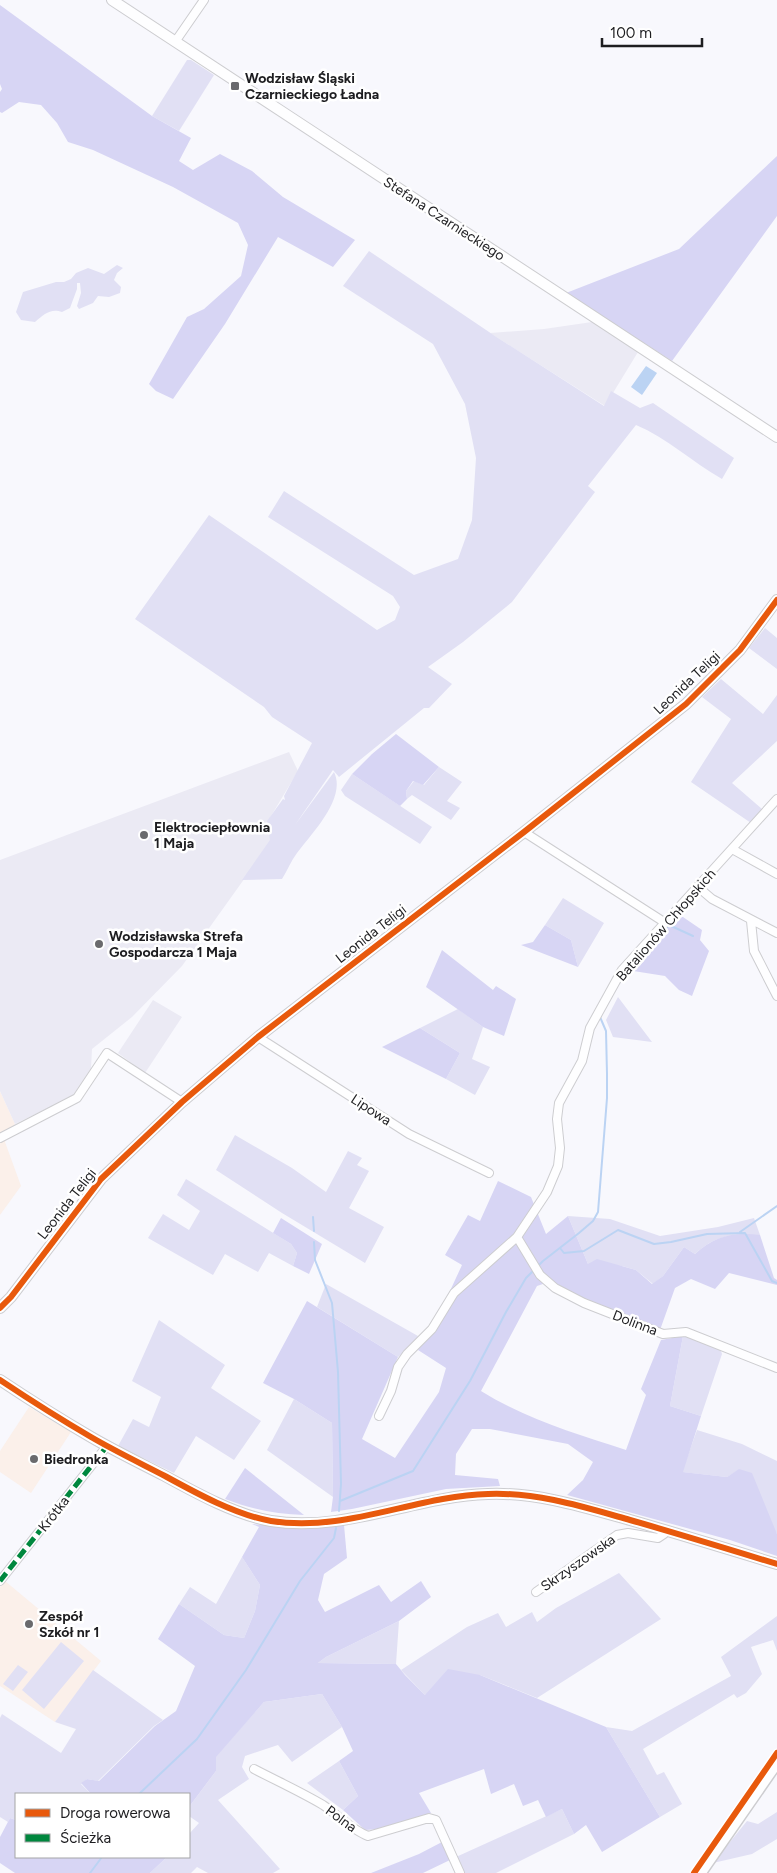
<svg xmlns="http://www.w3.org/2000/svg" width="777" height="1873" font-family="Figtree,sans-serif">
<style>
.commercial{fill:#fbf0ea}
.built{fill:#ebeaf4}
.green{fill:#e1e0f4}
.forest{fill:#d7d5f4}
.water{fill:#bbd3f3}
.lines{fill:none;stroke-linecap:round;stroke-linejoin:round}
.stream{stroke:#bbd3f3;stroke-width:2}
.minor-casing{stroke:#cdcdd0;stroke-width:10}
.tertiary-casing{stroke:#cdcdd0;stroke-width:12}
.secondary-casing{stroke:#cdcdd0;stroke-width:14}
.minor{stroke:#fefeff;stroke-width:8}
.tertiary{stroke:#fefeff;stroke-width:10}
.secondary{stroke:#fefeff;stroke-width:11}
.quiet{stroke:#00873e;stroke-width:5;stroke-dasharray:10 5;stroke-linecap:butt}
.cycleway-casing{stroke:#fff;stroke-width:9}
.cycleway{stroke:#e8590c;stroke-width:6}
.poi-dot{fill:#6a6a6d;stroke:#fff;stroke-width:2}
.labels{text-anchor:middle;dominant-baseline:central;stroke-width:5;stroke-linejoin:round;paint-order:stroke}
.poi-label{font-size:14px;font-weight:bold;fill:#1d1d20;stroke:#fff;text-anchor:start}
.street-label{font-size:14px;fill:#1d1d20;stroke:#fff}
</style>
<rect width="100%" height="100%" fill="#f8f8fd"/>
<path class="commercial" d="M0 1091 15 1124 5 1142 21 1186 0 1215Z
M29 1407 71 1432 31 1493 0 1472V1451Z
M5 1581 101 1661 55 1722 0 1686V1587Z"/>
<path class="built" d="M592 322 638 352 605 406 490 333 544 329Z
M289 752 298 771 268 821 272 840 182 966 132 1017 92 1049 91 1069 73 1096 15 1124 0 1091V860Z
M153 1000 182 1017 145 1073 118 1053Z"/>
<path class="green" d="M187 60H191L214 75 179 131 152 116Z
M369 251 495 336 604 406 611 391 640 408 653 403 734 458 722 479C692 462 667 438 636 425L588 486 595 492 512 602 463 642 428 667 452 684 429 708H424L339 777 333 770 295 825 334 772C347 798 311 834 297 853 291 861 287 871 282 879L242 880 270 840 267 821 283 799 285 800 284 796 312 743 272 717 264 707 135 619 209 515 377 630 395 620 400 607 393 596 268 517 284 491 414 575 458 559 472 520 476 458 465 404 433 344 343 286Z
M117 265 123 268 117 273 114 280 121 287 120 293 109 297 98 296 93 303 79 309 77 306 81 293 80 283H77V289L70 308 62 312C51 308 44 314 35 322L21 320 16 312 23 292 56 282H64L71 279 76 273 88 268 104 274Z
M765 628 777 638V669L749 648Z
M721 679 763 714 777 695V741L732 783 762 809 751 823 691 782 731 719 702 697Z
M439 767 462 782 447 801 460 808 451 820 412 795 407 799 406 791 414 781 424 785Z
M352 774 432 827 420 844 345 796 341 790Z
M563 898 604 923 578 967 571 940 545 925Z
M618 997 652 1042 613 1037 606 1020Z
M458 1009 483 1027 472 1059 490 1067 475 1095 446 1079 460 1053 420 1028Z
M235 1135 292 1168 326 1192 348 1151 362 1158 357 1165 369 1171 349 1208 384 1227 365 1263 282 1213 216 1170Z
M186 1179 291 1244 297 1253 293 1266 269 1253 258 1272 225 1254 213 1275 148 1238 163 1214 189 1230 200 1211 177 1195Z
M568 1216 610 1219 660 1236 718 1227 754 1218 760 1235C731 1235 717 1234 695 1254L684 1247 663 1276 653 1284 636 1270 622 1266 588 1264Z
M326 1284 418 1336 415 1343 398 1357 317 1307Z
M159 1320 225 1365 211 1388 261 1421 234 1460 196 1436 174 1473 118 1446 133 1419 149 1427 161 1397 132 1381Z
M683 1336 720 1348 722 1354 701 1416 670 1406Z
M294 1399 332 1423 333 1497 267 1450Z
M697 1430 742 1444 777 1461V1534L739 1470 727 1477 682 1472Z
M242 1557 260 1585 255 1611 244 1638 224 1635 179 1604 190 1587 216 1604Z
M619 1573 661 1619 537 1698 480 1675 425 1695 401 1670 467 1627 498 1613 506 1627 532 1612 537 1622 556 1608Z
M777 1616V1651L773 1640 751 1647 762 1674 746 1693 737 1698 734 1694 643 1749 657 1775 664 1772 682 1804 660 1817 606 1727 632 1731 731 1676 721 1657Z
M399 1621 396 1664 318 1663 326 1657Z
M61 1642 84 1661 44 1709 22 1690Z
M18 1665 28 1672 13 1691 3 1684Z
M93 1670 163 1720 154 1726 98 1781 87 1779 81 1784 91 1794H16V1820L10 1818 8 1822 0 1817V1718L2 1714 61 1753 76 1729 55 1722Z
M322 1694 342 1727 292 1762 278 1745 245 1756 242 1767 249 1779 218 1800 280 1869 273 1873H208L197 1867 191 1873H150L167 1857H189V1834L199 1823 189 1816V1807L216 1771 215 1757 264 1702Z
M339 1761 358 1796 343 1810 307 1783Z
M562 1809 574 1834 496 1873H464L456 1857Z
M777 1812V1839L752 1854 713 1863 747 1821 758 1824Z"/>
<path class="forest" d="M0 5 152 116 191 138 179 161 193 170 220 154 252 171 283 197 355 240 333 267 278 237 225 324 173 399 156 391 149 384 187 317 204 309 241 276 248 245 238 223 173 187 93 150 68 142 57 123 41 105 19 102 2 113 0 112V92L2 89 0 84Z
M777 156V216L672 361 566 293 679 249Z
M396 734 439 767 423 785 413 781 406 791 407 799 400 806 352 774 372 754Z
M680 915 702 930 700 940 709 951 692 996 679 990 665 976 627 970Z
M545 925 571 940 578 967 521 945 533 942Z
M442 950 493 990 496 986 516 999 504 1036 483 1027 426 987Z
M420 1028 460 1053 446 1079 382 1047Z
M498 1181 531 1197 546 1234 568 1216 588 1264 597 1259 636 1270 652 1284 663 1276 684 1247 695 1254C714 1236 734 1232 760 1235L774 1278 777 1280V1285L729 1273 715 1289 691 1279 675 1288 660 1330 594 1305 552 1281 537 1286 481 1391C526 1419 576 1434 626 1450L646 1395 641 1389 661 1340 683 1336 670 1406 701 1416 683 1472 727 1477 739 1469 752 1473 777 1534V1556L730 1540 567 1495 583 1480 593 1462 568 1444 490 1429H472L456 1454 455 1475 498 1479 500 1486 446 1489 352 1509 331 1512 333 1497 332 1423 294 1399 263 1383 307 1301 398 1357 362 1439 395 1458 439 1392 446 1368 418 1350 443 1306 462 1265 445 1255 468 1215 480 1221Z
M281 1218 322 1244 309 1274 293 1266 297 1253 291 1244 273 1233Z
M245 1468 304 1515C276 1514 251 1509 225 1499Z
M252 1524 292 1527 344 1525 347 1558 324 1574 318 1600 325 1612 379 1585 391 1602 421 1581 431 1597 399 1621 326 1657 318 1663 396 1664 405 1675 425 1695 448 1669 480 1675 606 1727 660 1817 602 1852 586 1825 574 1834 562 1809 546 1817 538 1800 523 1806 514 1784 491 1794 484 1769 419 1793 431 1813 381 1829 365 1830 343 1810 358 1796 339 1761 353 1751 342 1727 322 1694 264 1702 216 1757V1771L189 1807V1794H91L81 1783 87 1779 99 1781 155 1726 176 1711 195 1666 158 1639 179 1604 224 1635 244 1638 255 1611 260 1585 242 1557 259 1527Z
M10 1818 16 1820V1857H167L150 1873H15L0 1863V1837Z
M442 1842 450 1860 423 1873H371L419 1854Z"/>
<path class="water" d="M646 366 657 373 642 395 631 387Z"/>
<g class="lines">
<path class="stream" d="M620 982 630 968 669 925 693 936
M313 1217 314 1231
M740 1232 777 1206
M314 1242 315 1260 332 1303 338 1372 341 1484 339 1511
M560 1248 564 1253 584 1251 618 1230 654 1244 671 1242 707 1234 745 1233 772 1281 777 1283
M537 1267 543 1261 579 1233 593 1221 598 1212 607 1098V1074L606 1031 600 1017
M340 1501 413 1471 470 1381 506 1312 526 1278 532 1272
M139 1794 197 1739 246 1670 300 1581 334 1538 336 1528
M90 1873 102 1857"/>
<g class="minor-casing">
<path id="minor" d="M175 42 204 0
M524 832 664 922
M732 849 777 874
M698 887 712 899 777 933
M751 921 754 951 777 996
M258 1037 409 1134 489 1173
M0 1138 77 1098 107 1053 182 1102
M517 1237 540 1275 555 1288 584 1303 663 1334 686 1332 777 1368
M379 1416 391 1391 398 1367 407 1354 432 1329 454 1293 517 1237 547 1192 558 1166 560 1148 557 1119 559 1103 582 1061 590 1028 622 970 777 799
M0 1581 107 1446
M536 1592 617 1535 628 1533 658 1538 664 1534 665 1530
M254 1769C277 1781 301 1792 323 1805 338 1815 352 1830 368 1836L429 1818 436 1820 460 1873"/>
</g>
<g class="tertiary-casing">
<path id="tertiary" d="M112 0 777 437
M0 1308 11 1297 101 1179 182 1102 258 1037 524 832 686 704 740 650 777 600
M0 1380C30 1400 60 1419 91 1437 115 1451 140 1463 165 1476 196 1493 236 1515 271 1521 345 1533 415 1496 488 1494 537 1492 584 1507 630 1520 679 1534 728 1549 777 1564"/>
</g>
<g class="secondary-casing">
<path id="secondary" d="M700 1873 777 1762"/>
</g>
<use href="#minor" class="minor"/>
<use href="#tertiary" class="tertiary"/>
<use href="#secondary" class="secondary"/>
<path class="quiet" d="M0 1581 107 1446"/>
<g class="cycleway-casing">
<path id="cycleway" d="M0 1308 11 1297 101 1179 182 1102 258 1037 524 832 686 704 740 650 777 600
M0 1380C30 1400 60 1419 91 1437 115 1451 140 1463 165 1476 196 1493 236 1515 271 1521 345 1533 415 1496 488 1494 537 1492 584 1507 630 1520 679 1534 728 1549 777 1564
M694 1873 777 1753"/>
</g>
<use href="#cycleway" class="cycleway"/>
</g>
<g class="poi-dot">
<rect x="230" y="81" width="10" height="10" rx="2.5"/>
<circle cx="144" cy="835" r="5"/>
<circle cx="99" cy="944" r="5"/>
<circle cx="34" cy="1459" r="5"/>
<circle cx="29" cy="1624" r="5"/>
</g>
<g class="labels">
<g class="poi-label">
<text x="245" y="78">Wodzisław Śląski<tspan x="245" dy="16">Czarnieckiego Ładna</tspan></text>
<text x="154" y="827">Elektrociepłownia<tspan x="154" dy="16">1 Maja</tspan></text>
<text x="109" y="936">Wodzisławska Strefa<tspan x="109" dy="16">Gospodarcza 1 Maja</tspan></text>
<text x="44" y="1459">Biedronka</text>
<text x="39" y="1616">Zespół<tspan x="39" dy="16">Szkół nr 1</tspan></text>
</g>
<g class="street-label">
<text transform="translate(444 219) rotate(33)">Stefana Czarnieckiego</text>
<text transform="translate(687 683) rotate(-43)">Leonida Teligi</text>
<text transform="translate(666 925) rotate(-49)">Batalionów Chłopskich</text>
<text transform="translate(371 934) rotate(-38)">Leonida Teligi</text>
<text transform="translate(371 1110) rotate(33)">Lipowa</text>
<text transform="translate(67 1204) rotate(-52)">Leonida Teligi</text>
<text transform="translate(635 1323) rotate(21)">Dolinna</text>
<text transform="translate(54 1514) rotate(-52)">Krótka</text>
<text transform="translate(578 1563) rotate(-35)">Skrzyszowska</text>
<text transform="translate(341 1819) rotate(36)">Polna</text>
</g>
</g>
<rect x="15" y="1793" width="175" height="65" fill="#ffffff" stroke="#a5a5a6"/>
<rect x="25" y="1809" width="25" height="8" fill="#e8590c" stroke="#a5a5a6"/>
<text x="60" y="1818" font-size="15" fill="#1d1d20">Droga rowerowa</text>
<rect x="25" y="1834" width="25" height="8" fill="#00873e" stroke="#a5a5a6"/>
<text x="60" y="1843" font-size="15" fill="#1d1d20">Ścieżka</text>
<path d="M602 38v8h100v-8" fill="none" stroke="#1d1d20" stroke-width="2.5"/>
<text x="610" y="38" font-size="15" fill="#1d1d20" stroke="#ffffff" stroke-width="4" paint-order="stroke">100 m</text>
</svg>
